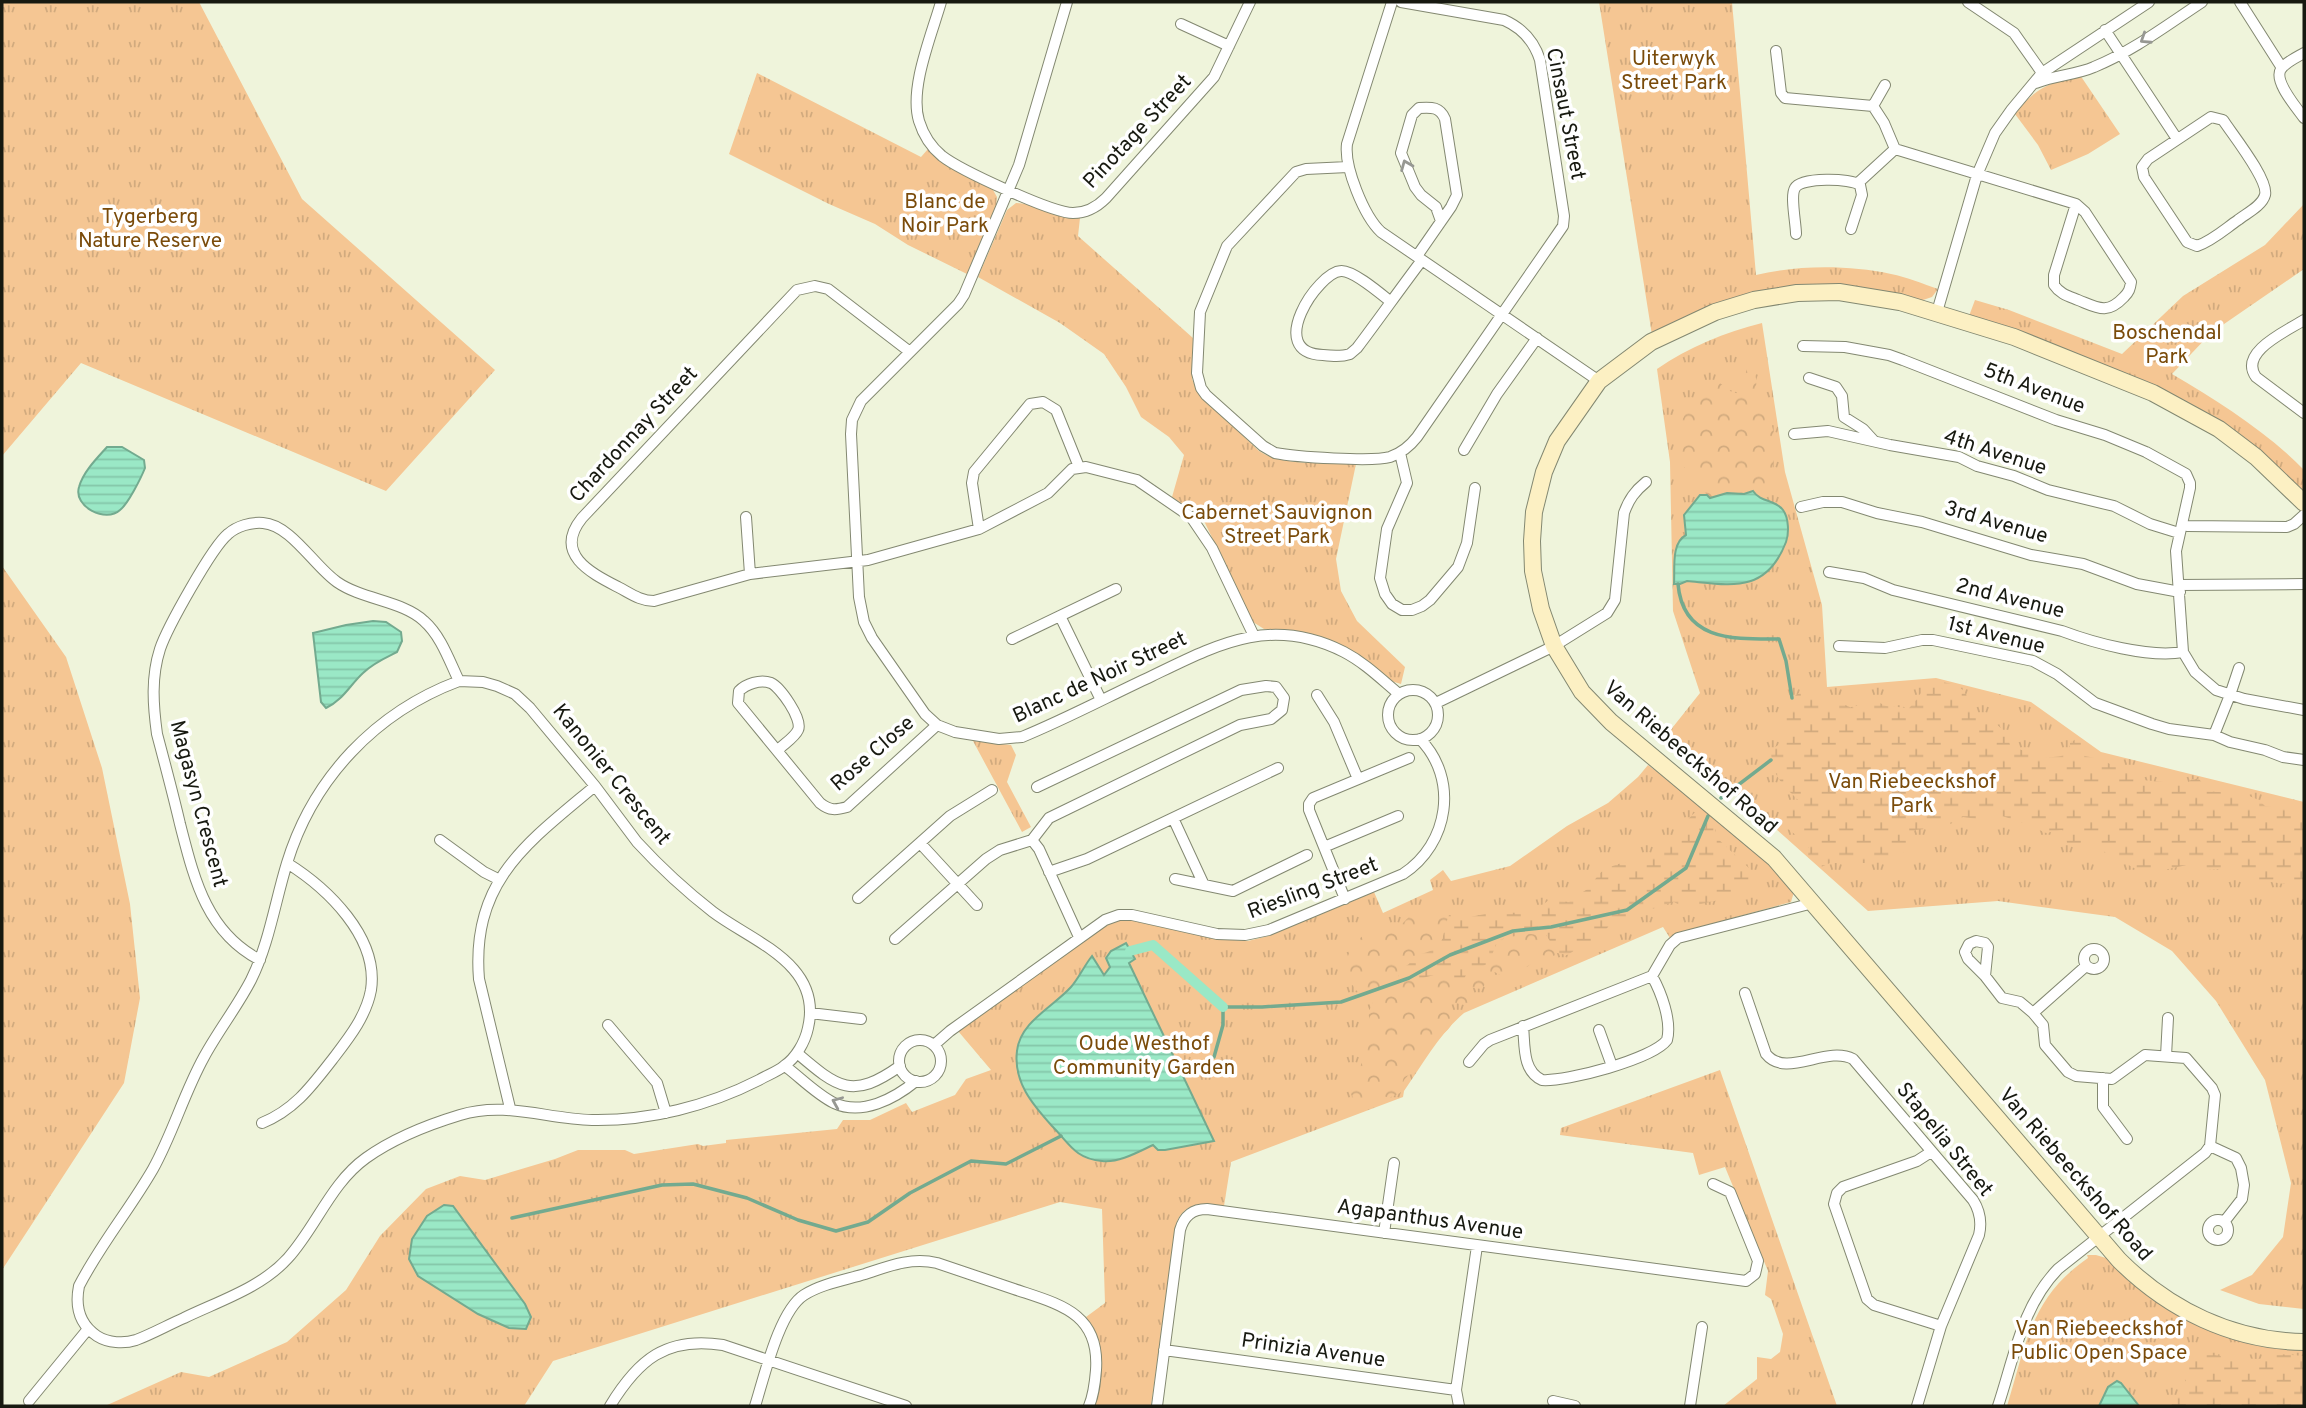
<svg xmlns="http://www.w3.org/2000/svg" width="2306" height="1408" font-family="Overpass,sans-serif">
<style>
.grass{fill:url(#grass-tufts)}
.forest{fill:url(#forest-crowns)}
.wetland{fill:url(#wetland-marsh)}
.water{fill:url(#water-rules);stroke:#73aa8f;stroke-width:2}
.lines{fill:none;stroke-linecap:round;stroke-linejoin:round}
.stream{stroke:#73aa8f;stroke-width:3.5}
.canal{stroke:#9ae8c6;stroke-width:10}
.street-casing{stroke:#838871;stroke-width:12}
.secondary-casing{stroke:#838871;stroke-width:18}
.street{stroke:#fff;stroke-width:10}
.secondary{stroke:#fcf0c3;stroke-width:16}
.oneway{stroke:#979893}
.labels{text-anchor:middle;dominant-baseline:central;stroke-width:7;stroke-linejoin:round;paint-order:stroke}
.park-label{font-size:21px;fill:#7a4b0a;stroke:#fff}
.street-label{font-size:21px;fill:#171910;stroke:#fff}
</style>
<defs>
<pattern id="grass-tufts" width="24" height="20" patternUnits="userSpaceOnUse" patternTransform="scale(1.75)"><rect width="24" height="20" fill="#f5c693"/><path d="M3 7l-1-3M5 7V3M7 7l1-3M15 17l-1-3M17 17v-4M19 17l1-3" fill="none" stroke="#d1aa7e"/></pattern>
<pattern id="forest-crowns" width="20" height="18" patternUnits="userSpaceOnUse" patternTransform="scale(1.75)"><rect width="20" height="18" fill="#f5c693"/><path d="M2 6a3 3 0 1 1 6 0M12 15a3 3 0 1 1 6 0" fill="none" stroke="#d1aa7e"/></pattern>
<pattern id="wetland-marsh" width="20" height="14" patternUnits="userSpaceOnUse" patternTransform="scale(1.75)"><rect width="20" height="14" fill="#f5c693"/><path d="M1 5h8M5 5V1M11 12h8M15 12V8" fill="none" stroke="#d1aa7e"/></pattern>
<pattern id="water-rules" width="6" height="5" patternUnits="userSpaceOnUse" patternTransform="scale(1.75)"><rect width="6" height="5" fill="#9ae8c6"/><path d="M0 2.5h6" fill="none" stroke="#84c6a9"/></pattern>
</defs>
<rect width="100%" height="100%" fill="#eff4db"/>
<path class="grass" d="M2 2H199L302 199 495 370 386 491 81 363 2 456Z
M1599 2H1732L1756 275C1799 265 1848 265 1891 274 1907 277 1923 284 1938 289L1932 297 1920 301 1878 290 1838 285 1652 335Z
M757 73 921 157 928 149 947 166 993 190 997 197 996 206 967 274 908 245 875 224 829 204 729 154Z
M2080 75 2120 134 2088 154 2051 170 2038 145 2015 114C2035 88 2049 83 2080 75Z
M1016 203C1038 203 1055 220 1080 218L1078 236 1193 338 1192 379 1198 393 1259 451C1283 467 1327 462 1356 464L1336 559 1341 591 1357 621 1405 667 1401 684 1391 681 1351 650 1328 639 1292 630 1264 629 1253 622 1205 523 1194 512 1172 497 1184 455 1169 437 1141 417 1126 387 1104 354 1060 323 978 277 1007 210Z
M2304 204V269L2211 333 2172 374C2219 402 2266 431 2304 470V494L2224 425 1969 316 1975 300 2009 310 2122 354 2183 296 2265 245Z
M1762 323 1785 472 1822 605 1827 687 1936 678 2031 702 2101 752 2304 802V1309L2259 1304 2220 1290 2252 1275 2283 1237 2291 1183 2265 1080 2216 1001 2172 951 2115 917 1998 901 1868 911 1730 788 1665 737 1700 693 1673 611 1670 462 1657 369C1689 347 1725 332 1762 323Z
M2 566 66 657 102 768 130 904 140 998 124 1083 2 1270Z
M973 741 1011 745 1016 755 1007 782 1031 827 1022 832Z
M1648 765 1656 771 1657 770 1771 864 1794 892 1791 902 1675 934 1670 938 1663 927 1464 1013C1440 1033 1422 1065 1404 1091L1403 1097 1231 1162 1224 1206C1204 1203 1187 1201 1177 1221L1151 1406H1094C1098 1373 1107 1346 1086 1317L1105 1303 1102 1209 1060 1202 553 1361 524 1406H105L181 1372 209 1377 287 1342 346 1290 380 1236 426 1189 460 1176 485 1180 555 1159 578 1150H625L634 1154 698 1144 703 1146 726 1143V1140L837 1129 843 1120H870L906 1103 912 1112 955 1095 966 1079 991 1070 958 1031 1106 925 1119 921 1129 920 1218 939 1248 941 1268 936 1374 892 1383 913 1433 890 1430 880 1443 870 1451 881 1510 866 1567 826 1608 803 1638 777Z
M1720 1070 1837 1406H1723L1757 1379V1357L1771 1359 1780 1352 1783 1334 1771 1299 1765 1295 1768 1271 1725 1167 1699 1175 1693 1153 1560 1135 1561 1128Z
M2087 1255H2096L2106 1258 2148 1296 2183 1317 2304 1349V1406H2007C2026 1344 2031 1297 2088 1258Z"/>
<path class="forest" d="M1751 368C1760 378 1754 387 1757 399 1759 405 1766 411 1769 417 1776 435 1776 447 1773 465 1771 479 1770 489 1754 494L1752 492C1738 496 1724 494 1710 498L1696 483 1695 476 1683 466C1680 455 1676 438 1680 427 1685 410 1702 384 1720 383L1730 391 1739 394 1747 369Z
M1445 905 1450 907 1454 914 1449 916C1439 942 1448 948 1416 955L1409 964 1398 971 1412 981 1441 974 1452 981 1465 980C1468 970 1472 968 1483 967L1492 957 1498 942 1504 938H1518L1524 933H1545L1557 953 1552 958 1542 955 1527 967 1514 968 1512 970 1511 981C1503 980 1498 971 1492 972L1482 989 1473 988 1471 989 1470 992 1477 997 1475 1007 1450 1002 1448 1006 1454 1018C1450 1031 1442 1036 1429 1041L1425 1057 1404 1080 1400 1093 1389 1098 1381 1095 1380 1087 1375 1086 1369 1098C1362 1101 1355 1103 1351 1094 1352 1075 1370 1057 1366 1039L1372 1027 1368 1013 1375 998 1369 993C1359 993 1356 993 1352 983 1350 979 1346 972 1346 968 1345 954 1358 937 1370 931 1387 925 1398 933 1410 915L1433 912Z"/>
<path class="wetland" d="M1932 680C1940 682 1952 683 1959 687 1966 691 1968 700 1972 706 1984 722 2005 721 2010 745 2036 756 2042 761 2070 754V743L2076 739 2080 741 2083 747 2080 755 2100 759 2142 780 2186 784 2192 779H2199L2203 784V791C2222 793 2252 790 2265 806L2294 810 2304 817V887L2251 879 2240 868 2207 870 2187 865 2145 874 2101 850 2093 843H2067L2062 830 2046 833 2024 823 1999 815 1984 820 1963 817 1945 827 1915 830 1909 840V851L1870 863H1830L1821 867 1808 857 1809 846 1786 827 1781 817 1792 809 1798 800C1781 783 1772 776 1771 750L1787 739 1790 732 1783 722 1791 711 1792 698 1799 693 1813 695 1820 700H1834L1852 708 1867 700H1874L1886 706 1909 708C1918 700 1926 683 1932 680Z
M1697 811H1703L1716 822 1715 833 1717 838 1750 869 1755 878 1756 883 1749 893 1688 907H1683L1674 902 1646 911 1629 923H1618L1608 927 1601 935 1567 955 1557 953 1545 933 1538 935 1524 933C1517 938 1504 935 1498 942 1493 948 1493 957 1488 963 1482 969 1473 965 1468 972 1465 975 1465 979 1462 982L1452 981 1441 974C1426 975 1411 986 1398 976V971L1409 964 1416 955C1448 948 1439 942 1449 915L1470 917 1495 912 1521 913 1534 911 1549 900 1569 902C1574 897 1580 894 1586 890 1593 885 1596 875 1604 870 1621 860 1644 861 1661 850 1679 838 1682 822 1697 811Z
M2205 1353 2226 1357 2258 1359 2271 1357 2278 1354 2304 1356V1406H2170L2171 1400 2188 1386 2181 1372C2186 1360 2192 1356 2205 1353Z"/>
<path class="water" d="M107 447H122L144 460 145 468C141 478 128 504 120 510 106 523 73 507 79 487 83 472 97 458 107 447Z
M1753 491C1761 503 1775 499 1783 510 1789 518 1789 534 1786 542 1766 594 1731 585 1687 581L1680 584H1674C1675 568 1671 543 1686 535L1684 515 1700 495H1707L1710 498 1727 493 1744 494Z
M373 621 386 622 401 632 402 641 397 652C385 658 373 663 363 673 350 685 343 700 326 708L321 702 313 633 346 625Z
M1126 943 1135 959 1129 963 1214 1141 1165 1150H1158L1153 1145C1138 1152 1119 1163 1102 1161 1075 1159 1069 1143 1052 1126 1033 1105 1013 1082 1017 1051 1020 1022 1053 1007 1071 987 1079 978 1084 966 1092 956L1104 975 1110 967 1106 958 1111 951Z
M444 1205 453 1206 525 1304 531 1317 526 1329 509 1328 478 1314 418 1276 409 1259 412 1239 427 1216Z
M2117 1381 2121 1383 2139 1406H2099L2108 1387Z"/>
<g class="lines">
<path class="stream" d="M1678 584C1683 642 1735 639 1779 639L1786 661 1792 698
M1721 798 1771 760
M1214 1057 1223 1025V1007H1262L1341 1002 1409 978 1450 955 1513 931 1551 927 1627 910 1686 868 1708 816
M512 1218 662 1185 693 1184 747 1198 798 1220 836 1231 868 1222 910 1193 971 1161 1006 1164 1061 1136"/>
<path class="canal" d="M1130 951 1153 945 1223 1007"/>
<g class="street-casing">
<path id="street" d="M941 2C932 34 909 88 919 121 923 134 931 147 942 156 960 170 1052 213 1073 213 1086 213 1097 207 1106 198L1214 77 1250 2
M1067 2 1019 165 964 295 958 304 861 401 852 420 851 434 859 597 864 622 872 638 925 714 937 725 955 732 999 739 1022 737C1066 719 1109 696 1152 676 1218 644 1271 615 1344 652 1365 663 1381 679 1399 694
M1392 2 1347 144C1344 167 1364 216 1381 232L1599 381
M1968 2 2014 33 2045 77
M2240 2 2282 68
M1181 24 1229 46
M2105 30 2177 139
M1776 51 1781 93 1785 98 1873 106 1884 123 1895 149
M2304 53C2297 57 2286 62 2281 69 2273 81 2297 108 2304 118
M2036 83C2055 75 2076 75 2094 67 2133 51 2167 25 2202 2
M1873 106 1885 85
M2211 117 2223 120C2232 134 2269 180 2265 195 2262 206 2247 213 2238 220 2225 229 2212 241 2197 246L2187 242 2144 177 2142 167 2148 159Z
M1895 149 2076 204
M1348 167 1306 169 1296 172 1227 246 1200 312 1197 373 1201 388 1206 395 1263 446 1275 453C1295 457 1373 462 1390 457 1402 453 1410 446 1417 437L1563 226 1564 216 1540 60C1534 41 1522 28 1504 20L1401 2
M1858 183 1895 149
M2076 204 2085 212 2131 282C2130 289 2129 292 2124 297 2107 315 2098 308 2078 300 2068 296 2060 294 2054 285V275Z
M1796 234C1796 223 1790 196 1795 188 1801 177 1851 178 1860 185L1862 195 1851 229
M1417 256 1451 207 1457 195 1445 119C1440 107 1432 107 1419 108L1412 115 1401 153 1415 187 1421 195 1436 207 1441 221
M1391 302C1381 294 1353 270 1341 271 1318 272 1264 353 1323 355 1332 356 1341 357 1350 354L1357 348C1379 319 1400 289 1422 260
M1937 312 1977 175 1995 133 2012 109 2042 73 2149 2
M2304 320C2287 331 2238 352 2256 377L2304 413
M1803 346 1845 347 1889 355 1903 360 2056 420 2105 435 2146 452 2186 474 2190 483V488L2176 551 2183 652 2195 672 2216 690 2244 699 2304 710
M910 352 828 289 815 286 797 290 582 518C553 554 591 573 618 587 630 593 640 601 654 601L750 574 868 560 979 529 1048 493 1072 469 1086 467 1137 480 1191 517 1212 548 1254 636
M1809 378 1836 387 1842 396 1844 417 1863 429 1874 441
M1794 434 1828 431 1890 445 1959 457 1977 466 2014 476 2048 490 2114 506 2150 524 2179 533
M1464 450 1497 394 1537 338
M1400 453 1407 483 1387 529 1380 578 1385 594 1392 604 1402 610H1412L1422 606 1430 600 1458 567 1467 543 1475 488
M1801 507 1823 502H1842L1877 513 1922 522 2031 555 2083 564 2137 584 2180 592
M746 517 750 574
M2187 526 2287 527 2294 524 2304 515
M979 529 972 483 974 472 1030 404 1043 402 1056 410 1079 467
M1829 572 1864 578 1893 590 2062 631C2094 643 2149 658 2183 652
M2179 585 2304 584
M1060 616 1101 700
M1012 639 1116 589
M1839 646 1885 648 1922 640H1933L2033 661 2057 674 2095 703 2152 724 2169 729 2214 735 2230 742 2265 750 2283 757 2304 760
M459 681 483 682 497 686 515 694 530 708 595 786 637 842C660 867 686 891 713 912 753 942 823 964 808 1028 805 1042 796 1058 784 1066 777 1072 767 1075 759 1080 708 1106 649 1121 592 1120 547 1119 505 1101 460 1115 427 1125 394 1138 366 1158 331 1183 316 1227 288 1258 261 1288 219 1301 184 1318 168 1325 152 1334 136 1340 124 1344 108 1343 97 1336 79 1324 75 1306 79 1286 100 1245 130 1209 153 1169 173 1133 184 1093 204 1057 218 1031 237 1007 251 980 269 944 275 902 287 863 313 778 376 712 459 681Z
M1388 715a25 25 0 1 1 50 0a25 25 0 1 1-50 0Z
M1317 695 1334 722 1358 779
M1436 703 1554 646 1607 613 1615 600 1624 513C1629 499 1635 491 1646 482
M2214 735 2230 695 2239 668
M778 750C784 744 795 737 798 730 803 719 780 687 771 683 760 679 746 684 739 691L738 703 820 803C830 811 836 810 847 807L937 725
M1173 818 1204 885
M440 840 484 872 498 879
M1032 840 1039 849 1079 937
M920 843 977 905
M1324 847 1398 816
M1049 872 1087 859 1278 768
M1175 879 1233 891 1307 855
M858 898 950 816 992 790
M1345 899 1309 810V804L1313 798 1409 758
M895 939 986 859 1000 850 1032 840 1049 818 1240 725 1271 719 1282 710 1284 698 1276 687 1266 686 1241 690 1037 787
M2084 959a10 10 0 1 1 20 0a10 10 0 1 1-20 0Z
M260 960C206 932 194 878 180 824 173 794 165 764 157 734 153 705 151 677 160 649 167 628 212 547 228 534 237 526 251 522 263 523 291 525 314 566 337 582 363 600 403 601 424 621 441 636 449 660 459 681
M1985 976 1988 947 1985 943 1976 941 1969 944 1965 952 1968 959 1985 976 2002 998 2020 1002 2033 1013 2043 1025 2045 1045 2068 1072 2076 1076 2112 1079 2145 1055 2186 1058 2212 1088 2215 1095 2210 1146 2205 1153 2058 1269C2022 1306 2014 1358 1998 1406
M1745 993 1766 1054C1786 1079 1826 1045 1853 1059L1973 1200C1980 1211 1982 1222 1979 1235L1941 1326 1917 1406
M810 1013 861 1019
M2033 1013 2086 966
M608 1025 657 1083 666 1113
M1523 1026C1525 1045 1522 1071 1542 1080 1566 1082 1653 1059 1667 1040 1672 1021 1661 992 1652 976
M1599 1030 1612 1066
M899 1061a21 21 0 1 1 42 0a21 21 0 1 1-42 0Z
M934 1045 950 1031 1105 920 1119 915H1132L1217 934 1245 935 1269 930 1403 874C1449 844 1459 779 1420 739
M797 1053C838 1088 852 1100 900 1066
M2166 1056 2168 1018
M1469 1062 1484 1044 1490 1040 1652 976 1670 945 1678 938 1813 903
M785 1066C801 1078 816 1094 834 1103 862 1116 894 1099 916 1081
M2103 1078V1107L2127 1139
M510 1108 479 979C471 881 527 843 595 786
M262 1123C294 1110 311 1087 332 1060 348 1039 366 1017 371 990 379 937 327 888 287 863
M2210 1146 2236 1158 2241 1168 2244 1185 2242 1199 2224 1222
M1931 1152 1917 1161 1843 1187 1837 1193 1834 1204 1867 1299 1874 1305 1941 1326
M2208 1230a10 10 0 1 1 20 0a10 10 0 1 1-20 0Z
M1384 1233 1394 1163
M1164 1350 1456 1390
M29 1401 88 1329
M1553 1401 1575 1406
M610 1406C638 1360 666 1336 723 1345L906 1406
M755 1406C764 1378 779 1311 804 1295 821 1284 845 1280 865 1274 889 1266 911 1257 937 1263 963 1272 988 1280 1014 1289 1058 1304 1100 1312 1096 1370 1095 1383 1094 1394 1089 1406
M1157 1406 1180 1230C1184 1216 1192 1209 1207 1209L1746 1281 1755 1274 1758 1261 1730 1192 1713 1184
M1459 1406 1456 1390 1477 1246
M1690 1406 1702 1327"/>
</g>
<g class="secondary-casing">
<path id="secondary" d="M2304 503 2256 457 2219 429 2153 393 2014 337 1900 302 1839 292 1797 293 1754 300 1715 312 1651 342 1599 381 1557 441 1544 472 1534 512 1532 541 1533 571 1541 609 1554 646 1582 692 1611 722 1774 858 2119 1260C2169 1310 2233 1341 2304 1342"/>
</g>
<use href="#street" class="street"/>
<use href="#secondary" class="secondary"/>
</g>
<defs><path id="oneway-chevron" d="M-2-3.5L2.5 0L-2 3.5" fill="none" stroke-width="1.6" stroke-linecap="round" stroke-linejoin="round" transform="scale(1.75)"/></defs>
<g class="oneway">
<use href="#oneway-chevron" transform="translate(2145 39) rotate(147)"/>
<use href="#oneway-chevron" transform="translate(1406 165) rotate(-112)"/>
<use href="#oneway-chevron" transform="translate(837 1102) rotate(-157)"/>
</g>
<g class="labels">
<g class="park-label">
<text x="1674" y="59">Uiterwyk<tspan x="1674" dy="24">Street Park</tspan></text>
<text x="945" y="202">Blanc de<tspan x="945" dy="24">Noir Park</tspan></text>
<text x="150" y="217">Tygerberg<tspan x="150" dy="24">Nature Reserve</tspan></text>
<text x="2167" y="333">Boschendal<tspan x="2167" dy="24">Park</tspan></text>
<text x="1277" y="513">Cabernet Sauvignon<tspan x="1277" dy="24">Street Park</tspan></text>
<text x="1912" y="782">Van Riebeeckshof<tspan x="1912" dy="24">Park</tspan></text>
<text x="1144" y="1044">Oude Westhof<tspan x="1144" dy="24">Community Garden</tspan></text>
<text x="2099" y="1329">Van Riebeeckshof<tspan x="2099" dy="24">Public Open Space</tspan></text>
</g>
<g class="street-label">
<text transform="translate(1565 114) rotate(79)">Cinsaut Street</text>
<text transform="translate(1138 132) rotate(-47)">Pinotage Street</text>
<text transform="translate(2034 389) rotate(21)">5th Avenue</text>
<text transform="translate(634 435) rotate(-47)">Chardonnay Street</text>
<text transform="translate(1995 453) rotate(18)">4th Avenue</text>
<text transform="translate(1996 523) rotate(16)">3rd Avenue</text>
<text transform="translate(2010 599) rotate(14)">2nd Avenue</text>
<text transform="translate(1996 636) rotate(14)">1st Avenue</text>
<text transform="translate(1100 678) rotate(-25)">Blanc de Noir Street</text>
<text transform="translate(873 754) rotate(-41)">Rose Close</text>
<text transform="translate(1690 758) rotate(41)">Van Riebeeckshof Road</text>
<text transform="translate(611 775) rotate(51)">Kanonier Crescent</text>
<text transform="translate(198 804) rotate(75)">Magasyn Crescent</text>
<text transform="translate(1313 889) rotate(-21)">Riesling Street</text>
<text transform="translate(1944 1140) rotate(51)">Stapelia Street</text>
<text transform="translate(2075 1175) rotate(49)">Van Riebeeckshof Road</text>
<text transform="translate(1430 1220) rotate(8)">Agapanthus Avenue</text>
<text transform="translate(1313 1351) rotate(8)">Prinizia Avenue</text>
</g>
</g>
<rect width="2306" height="1408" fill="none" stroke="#171910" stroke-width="7"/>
</svg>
